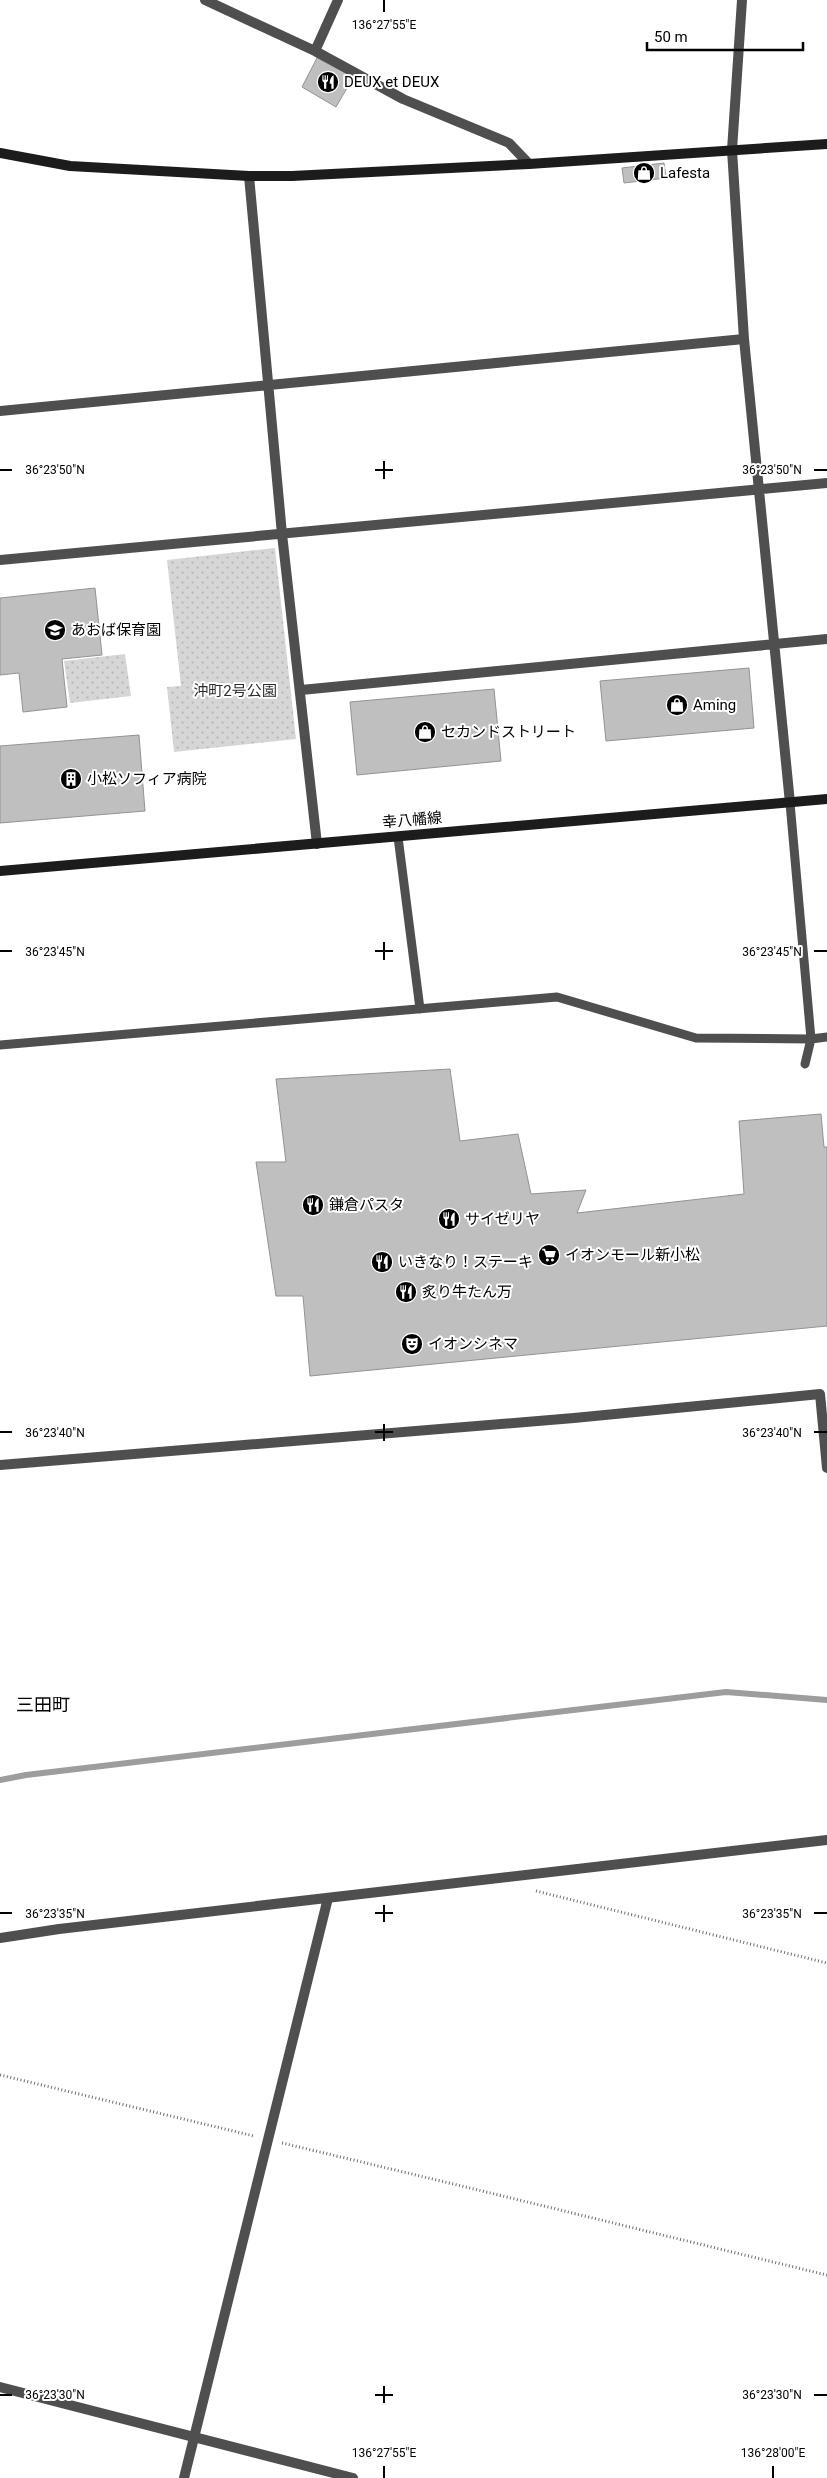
<svg xmlns="http://www.w3.org/2000/svg" width="827" height="2478" font-family="Roboto,'Noto Sans JP',sans-serif">
<style>
.park{fill:url(#park-dots)}
.lines{fill:none;stroke-linecap:round;stroke-linejoin:round}
.stream{stroke:#9d9d9d;stroke-width:6}
.building{fill:#bfbfbf;stroke:#939393}
.path{stroke:#717171;stroke-width:3;stroke-dasharray:1 2.5;stroke-linecap:butt}
.lane{stroke:#4f4f4f;stroke-width:9}
.street{stroke:#4f4f4f;stroke-width:10}
.secondary{stroke:#1c1c1c;stroke-width:10}
.ticks{fill:none;stroke:#000;stroke-width:2}
.labels{text-anchor:middle;dominant-baseline:central;stroke-width:4;stroke-linejoin:round;paint-order:stroke}
.poi-label{font-size:15px;fill:#000;stroke:#fff;text-anchor:start}
.park-label{font-size:15px;fill:#2d2d2d;stroke:#fff}
.street-label{font-size:15px;fill:#000;stroke:#fff}
.quarter-label{font-size:18px;fill:#000;stroke:#fff}
.ticks-label{font-size:12px;text-anchor:middle;fill:#000;stroke:#fff;stroke-width:4;stroke-linejoin:round;paint-order:stroke}
</style>
<defs>
<pattern id="park-dots" width="8" height="8" patternUnits="userSpaceOnUse" patternTransform="scale(1.25)"><rect width="8" height="8" fill="#d6d6d6"/><path d="M2 2h.1M6 6h.1" fill="none" stroke="#b6b6b6" stroke-width="1.8" stroke-linecap="round"/></pattern>
</defs>
<rect width="100%" height="100%" fill="#fff"/>
<path class="park" d="M275 548 296 739 174 752 167 687 181 686 167 560Z
M125 654 131 696 70 703 64 661Z"/>
<g class="lines">
<path class="stream" d="M0 1780 26 1775 726 1692 827 1700"/>
</g>
<path class="building" d="M318 56 354 76 336 107 302 87Z
M664 163 666 178 624 183 622 168Z
M95 588 102 655 62 659 67 707 23 712 19 673 0 675V598Z
M749 668 754 728 606 741 600 681Z
M494 689 501 761 357 775 350 702Z
M139 735 145 811 0 823V746Z
M450 1069 460 1141 518 1134 531 1194 586 1190 577 1213 744 1194 739 1121 821 1114 824 1147H827V1326L310 1376 303 1296H276L256 1162H286L276 1079Z"/>
<g class="lines">
<path class="path" d="M536 1891 827 1963
M0 2075 254 2136
M282 2143C464 2186 645 2231 827 2275"/>
<path class="lane" d="M790 803 811 1039 805 1064
M398 837 420 1009
M0 1045 557 997 696 1038 811 1039 827 1037"/>
<path class="street" d="M205 0 315 51 403 99 509 143 529 164
M742 0 732 150 744 339 790 803
M315 51 338 0
M249 176 282 534 317 844
M0 411 744 339
M0 560 827 483
M301 690 827 639
M0 1465 574 1418 820 1394 827 1468
M0 1938 59 1929 827 1840
M0 2387 353 2478
M184 2478 328 1898"/>
<path class="secondary" d="M0 153 70 166 249 176H292L529 164 827 144
M0 871 827 799"/>
</g>
<path class="ticks" d="M384 0V12M384 461V479M0 470H12M375 470H393M814 470H827M384 942V960M0 951H12M375 951H393M814 951H827M384 1424V1441M0 1432H12M375 1432H393M814 1432H827M384 1905V1922M0 1913H12M375 1913H393M814 1913H827M384 2386V2403M0 2395H12M375 2395H393M814 2395H827M384 2466V2478M773 2466V2478"/>
<defs>
<g id="restaurant-disc" transform="scale(1.125)"><circle r="9.5" fill="#000" stroke="#fff"/><path d="M-5-6h1v4h1v-4h1v4h1v-4h1v5L-1.5 .5V6h-2V.5L-5-1ZM5-6V6H3V1.5H1.5Q1.5-4 5-6Z" fill="#fff"/></g>
<g id="shop-disc" transform="scale(1.125)"><circle r="9.5" fill="#000" stroke="#fff"/><path d="M-5-2.5h2.3a2.7 3.5 0 0 1 5.4 0H5L5.5 6h-11ZM-1.5-2.5h3a1.5 2.3 0 0 0-3 0Z" fill="#fff"/></g>
<g id="school-disc" transform="scale(1.125)"><circle r="9.5" fill="#000" stroke="#fff"/><path d="M0-5L7-2L0 1L-7-2ZM-4 1L0 2.5L4 1V4Q0 6-4 4Z" fill="#fff"/></g>
<g id="building-disc" transform="scale(1.125)"><circle r="9.5" fill="#000" stroke="#fff"/><path d="M-4-6H4V6H1V3H-1V6H-4ZM-2.5-4.3h1.7v1.8h-1.7ZM.8-4.3h1.7v1.8H.8ZM-2.5-1h1.7V.8h-1.7ZM.8-1h1.7V.8H.8Z" fill="#fff"/></g>
<g id="supermarket-disc" transform="scale(1.125)"><circle r="9.5" fill="#000" stroke="#fff"/><path d="M-6-5.5h2.5l.6 2H6L4.5 2H-2.5L-4.4-4H-6ZM-1.5 3.2a1.3 1.3 0 1 0 .1 0ZM3 3.2a1.3 1.3 0 1 0 .1 0Z" fill="#fff"/></g>
<g id="theatre-disc" transform="scale(1.125)"><circle r="9.5" fill="#000" stroke="#fff"/><path d="M-5-5.5Q0-4 5-5.5V0Q5 5 0 6Q-5 5-5 0ZM-3.3-2.5H-1v1.5H-3.3ZM1-2.5H3.3v1.5H1ZM-2.8 1Q0 5.5 2.8 1Z" fill="#fff"/></g>
</defs>
<g fill-rule="evenodd">
<use href="#restaurant-disc" x="328" y="82"/>
<use href="#shop-disc" x="644" y="173"/>
<use href="#school-disc" x="55" y="630"/>
<use href="#shop-disc" x="677" y="705"/>
<use href="#shop-disc" x="425" y="732"/>
<use href="#building-disc" x="71" y="779"/>
<use href="#restaurant-disc" x="313" y="1205"/>
<use href="#restaurant-disc" x="449" y="1219"/>
<use href="#supermarket-disc" x="549" y="1255"/>
<use href="#restaurant-disc" x="382" y="1262"/>
<use href="#restaurant-disc" x="406" y="1292"/>
<use href="#theatre-disc" x="412" y="1344"/>
</g>
<g class="labels">
<g class="poi-label">
<text x="344" y="82">DEUX et DEUX</text>
<text x="660" y="173">Lafesta</text>
<text x="71" y="630">あおば保育園</text>
<text x="693" y="705">Aming</text>
<text x="441" y="732">セカンドストリート</text>
<text x="87" y="779">小松ソフィア病院</text>
<text x="329" y="1205">鎌倉パスタ</text>
<text x="465" y="1219">サイゼリヤ</text>
<text x="565" y="1255">イオンモール新小松</text>
<text x="398" y="1262">いきなり！ステーキ</text>
<text x="422" y="1292">炙り牛たん万</text>
<text x="428" y="1344">イオンシネマ</text>
</g>
<g class="park-label">
<text x="235" y="691">沖町2号公園</text>
</g>
<g class="street-label">
<text transform="translate(412 820) rotate(-5)">幸八幡線</text>
</g>
<g class="quarter-label">
<text x="43" y="1704">三田町</text>
</g>
</g>
<g class="ticks-label">
<text x="384" y="29">136°27'55"E</text>
<text x="55" y="474">36°23'50"N</text>
<text x="772" y="474">36°23'50"N</text>
<text x="55" y="956">36°23'45"N</text>
<text x="772" y="956">36°23'45"N</text>
<text x="55" y="1437">36°23'40"N</text>
<text x="772" y="1437">36°23'40"N</text>
<text x="55" y="1918">36°23'35"N</text>
<text x="772" y="1918">36°23'35"N</text>
<text x="55" y="2399">36°23'30"N</text>
<text x="772" y="2399">36°23'30"N</text>
<text x="384" y="2457">136°27'55"E</text>
<text x="773" y="2457">136°28'00"E</text>
</g>
<path d="M647 42v8h156v-8" fill="none" stroke="#000000" stroke-width="2.5"/>
<text x="654" y="42" font-size="15" fill="#000000" stroke="#ffffff" stroke-width="4" paint-order="stroke">50 m</text>
</svg>
